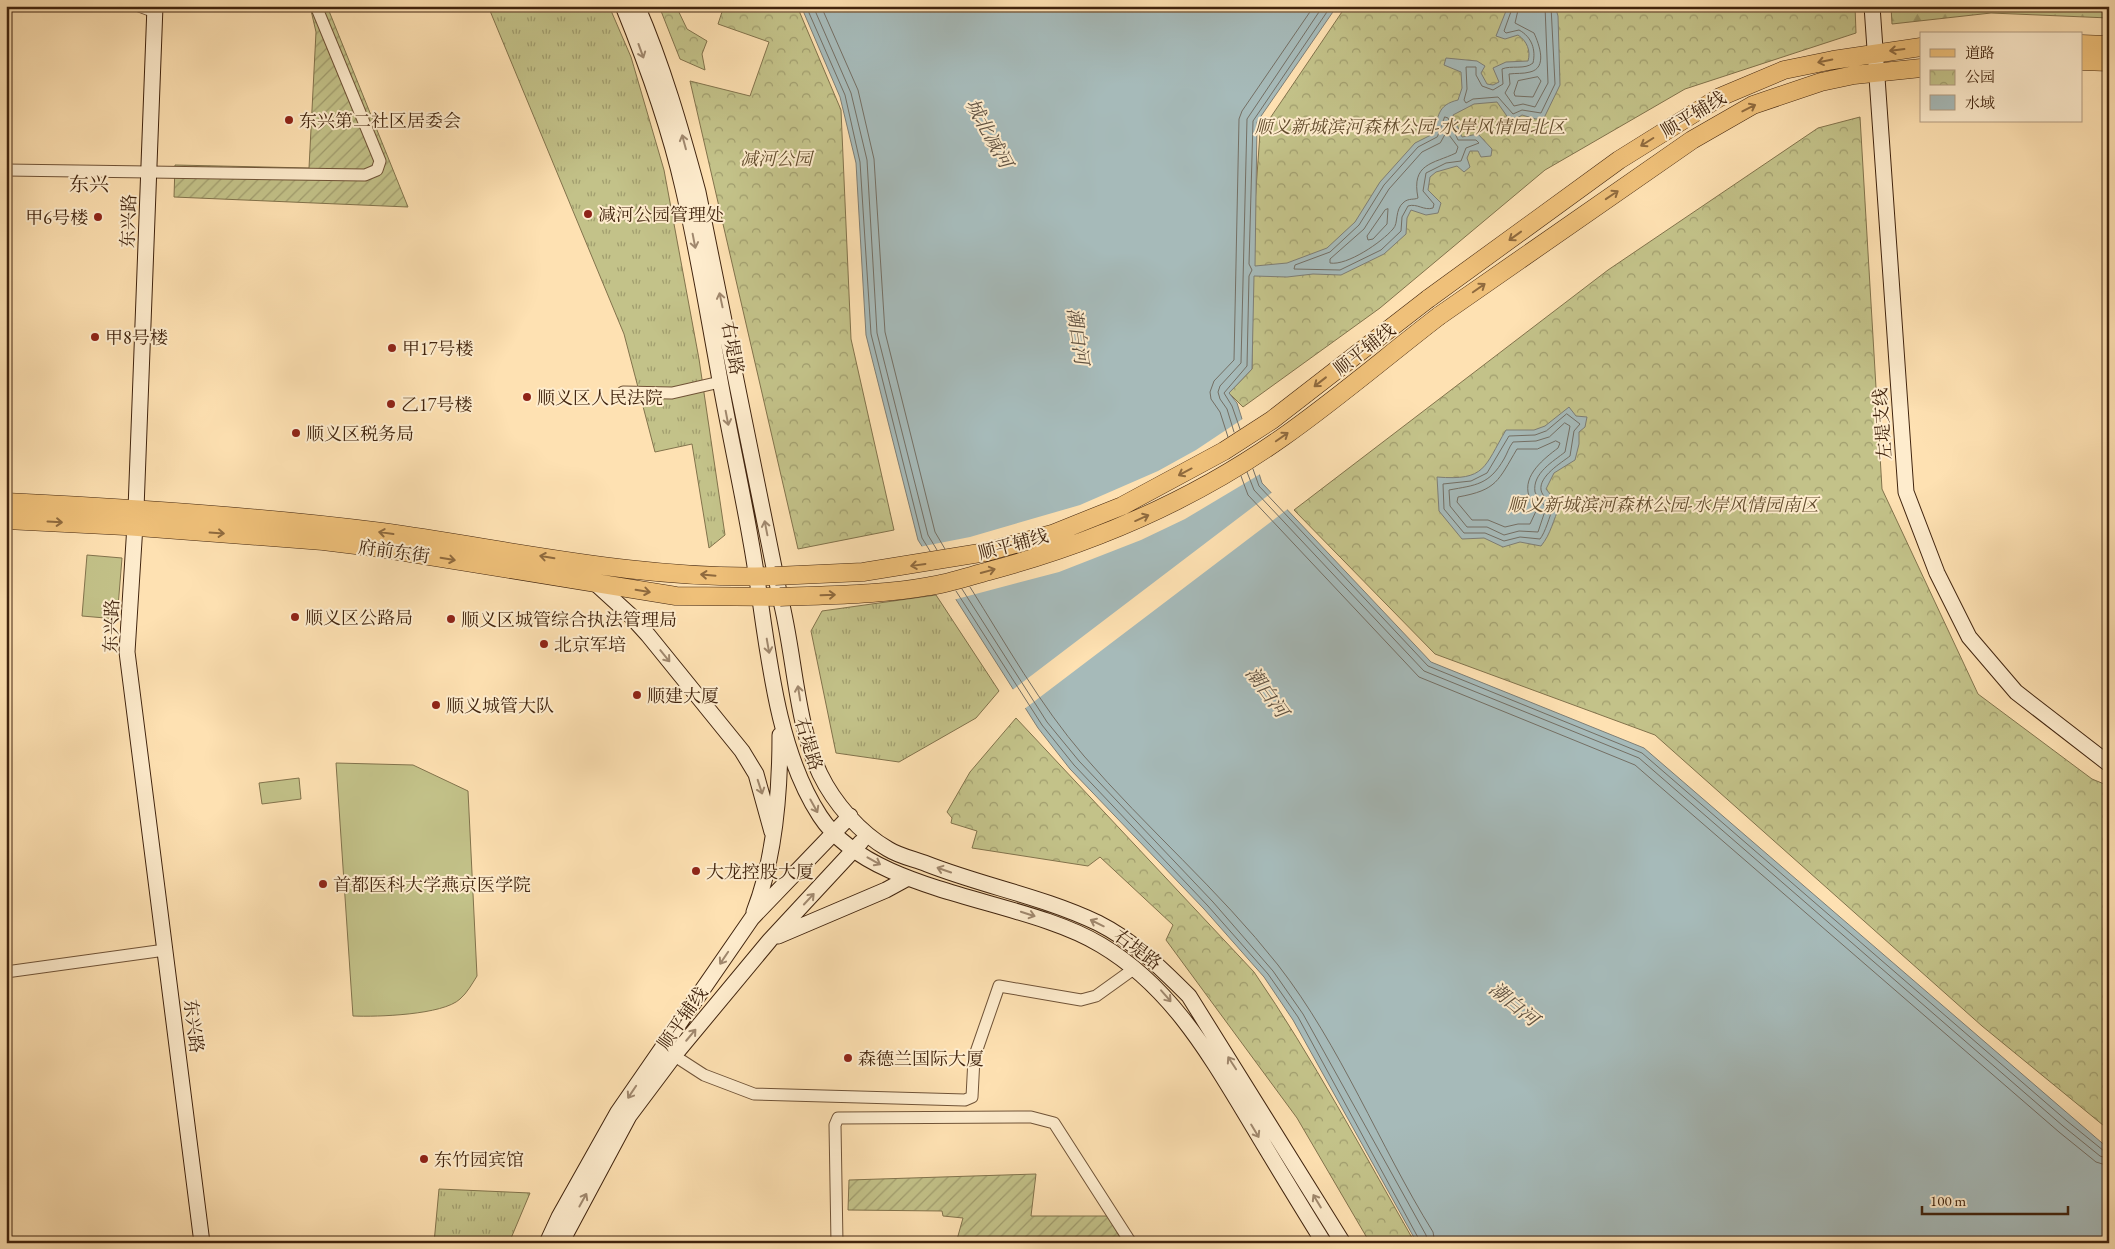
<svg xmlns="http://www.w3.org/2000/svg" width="2115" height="1249" font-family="'EB Garamond','Noto Serif SC',serif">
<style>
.grass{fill:url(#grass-tufts);stroke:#82734c}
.forest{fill:url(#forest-firs);stroke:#82734c}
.park{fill:url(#park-crowns);stroke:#82734c}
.garden{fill:url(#garden-furrows);stroke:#82734c}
.pitch{fill:#c3c289;stroke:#82734c}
.water{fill:#a6bab9;stroke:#7e7e75}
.pier{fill:#fee1b2}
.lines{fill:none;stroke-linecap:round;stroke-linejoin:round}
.shore{stroke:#746f64;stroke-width:1}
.street-casing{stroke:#705337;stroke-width:13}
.secondary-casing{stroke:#41240e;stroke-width:17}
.primary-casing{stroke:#41240e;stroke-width:19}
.street{stroke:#feeccd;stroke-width:11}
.secondary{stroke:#feeccd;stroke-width:15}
.primary{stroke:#efc079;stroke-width:18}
.primary-bridge-casing{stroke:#41240e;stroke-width:19;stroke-linecap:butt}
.primary-bridge{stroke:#efc079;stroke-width:18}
.oneway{stroke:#8f6a3e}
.oneway2{stroke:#a0886e}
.poi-dot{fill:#8f2418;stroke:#feeccd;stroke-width:2}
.labels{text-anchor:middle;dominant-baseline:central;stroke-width:4;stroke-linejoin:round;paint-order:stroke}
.street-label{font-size:18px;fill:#41240e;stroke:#feeccd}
.poi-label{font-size:18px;fill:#41240e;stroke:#feeccd;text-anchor:start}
.park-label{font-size:18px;font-style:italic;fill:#624c2d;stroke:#feeccd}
.water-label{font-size:19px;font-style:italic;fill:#5f5141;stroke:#feeccd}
.quarter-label{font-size:20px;fill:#41240e;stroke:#feeccd}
</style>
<defs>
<pattern id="grass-tufts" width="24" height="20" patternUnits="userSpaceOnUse" patternTransform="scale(1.25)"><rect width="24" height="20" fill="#c3c289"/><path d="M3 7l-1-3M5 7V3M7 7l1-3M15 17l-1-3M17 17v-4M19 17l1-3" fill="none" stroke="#a09d6e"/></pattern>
<pattern id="forest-firs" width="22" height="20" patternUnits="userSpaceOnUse" patternTransform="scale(1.25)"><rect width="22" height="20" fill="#c3c289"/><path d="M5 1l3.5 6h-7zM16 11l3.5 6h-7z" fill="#a09d6e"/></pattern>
<pattern id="park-crowns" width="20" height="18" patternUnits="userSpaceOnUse" patternTransform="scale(1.25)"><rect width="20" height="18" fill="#c3c289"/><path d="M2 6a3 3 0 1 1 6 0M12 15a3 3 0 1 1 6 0" fill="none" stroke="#a09d6e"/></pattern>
<pattern id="garden-furrows" width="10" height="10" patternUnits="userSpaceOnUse" patternTransform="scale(1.25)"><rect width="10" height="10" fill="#c3c289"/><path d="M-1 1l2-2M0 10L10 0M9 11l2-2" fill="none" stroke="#a09d6e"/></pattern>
</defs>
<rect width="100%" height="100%" fill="#fee1b2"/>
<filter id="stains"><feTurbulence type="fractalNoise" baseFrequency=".004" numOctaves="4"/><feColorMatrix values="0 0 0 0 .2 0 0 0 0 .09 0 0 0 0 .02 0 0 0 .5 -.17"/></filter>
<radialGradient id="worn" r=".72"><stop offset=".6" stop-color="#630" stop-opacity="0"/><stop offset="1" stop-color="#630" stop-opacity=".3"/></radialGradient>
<path class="grass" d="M488 6H609L631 57 664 170 699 359 725 535 709 548 692 444 655 452 624 334Z
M936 595 999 691 976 718 899 762 836 753 811 631 822 611Z
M439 1189 530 1193 509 1243H434Z"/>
<path class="forest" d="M1891 6H2109V18L1991 13 1892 24Z"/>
<path class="park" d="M659 6H676L687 29 707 41 702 54 705 70 680 59Z
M724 6H797L841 110 851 339 894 530 798 549 690 81 750 96 769 42 718 24Z
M1346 6H1855L1856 33 1685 89 1545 170 1380 308 1243 407 1229 393 1252 369V245L1260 133Z
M1860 117 1882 489 1978 694 2092 779 2109 786V1130L1982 1026 1655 735 1435 654 1294 510 1608 270 1818 128Z
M1016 718 1254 972C1313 1058 1363 1152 1415 1243H1370L1297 1118 1166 940 1173 925 1100 857 1088 866 972 848 977 831 951 823 952 818 947 812 970 772Z"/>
<path class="garden" d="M310 6H327L408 207 174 197 175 165 309 168 316 32Z
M1036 1174 1031 1216H1108L1123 1243H956L963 1218 943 1216 942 1211 848 1210 849 1180Z"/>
<path class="pitch" d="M87 555 122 558 117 619 82 616Z
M336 763 413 765 468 791 477 976C472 984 467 993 460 999 443 1015 377 1017 353 1016Z
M299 778 301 799 262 804 259 783Z"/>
<path class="water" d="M801 6H1337L1257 122 1255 266 1287 263 1327 248 1355 222 1380 182 1415 143 1433 134C1439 116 1437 105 1458 100L1462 88 1461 72 1444 65 1446 58 1477 61 1485 66 1481 73 1487 84 1493 85 1499 82 1493 68 1506 62 1528 61C1531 51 1527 41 1518 35L1505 39 1496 36 1508 6H1555L1558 16 1560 85 1544 118 1536 119 1522 115 1511 122 1497 102 1474 104 1453 115 1462 137 1478 134 1492 149 1491 156 1481 157 1478 151H1470L1467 158 1470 167 1464 172 1457 166 1436 172 1430 177 1428 190 1441 203 1438 213 1426 215 1411 210 1407 218 1406 234 1384 254 1341 275 1313 274 1287 277 1254 276 1252 369 1229 393 1237 403 1262 483 1431 662 1644 748 2109 1149V1243H1417L1293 1020 1264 977 1204 909 1070 769 1038 728 918 540 866 335 856 163 840 97Z
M1569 407 1576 416 1587 417 1585 427 1579 432V444L1575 460 1554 473 1546 489 1560 506C1553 520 1551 534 1541 546L1520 542 1503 547 1484 538 1462 539 1439 511 1437 477C1486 481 1484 467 1506 430H1534L1545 426Z"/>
<path class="pier" d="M1244 418 1262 473 1185 519 1141 540 1059 572 953 600 919 547 970 537 1080 505 1158 471 1196 450Z
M1274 491 1289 508 1023 710 1011 691Z"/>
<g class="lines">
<path class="shore" d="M806 6 845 95 860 162 871 334 922 538 930 551
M813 6 851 93 867 160 877 333 928 535 937 550
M821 6 858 90 874 159 885 332 935 532 945 549
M1513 6 1504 31 1506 33 1519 30C1532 37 1536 50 1533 63 1525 70 1511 65 1502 69L1503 84 1493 90 1482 86 1476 75V67H1466L1467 89 1464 100 1466 103 1473 99 1498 97 1513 114 1522 110 1541 113 1555 84 1551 6
M1519 6 1515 23 1534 33C1539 44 1548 68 1530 72 1523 74 1516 73 1509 74L1510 84 1505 93 1514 106 1523 104 1535 107 1548 83 1545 6
M1538 77 1541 81 1533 97 1515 96 1514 93 1518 81Z
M1445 117 1448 118 1458 140H1476L1479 143 1466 148 1461 161 1446 163 1426 173 1423 191 1434 204 1433 208C1424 211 1417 203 1408 206L1402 217 1401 231 1381 250 1340 270 1294 269 1295 265 1330 252 1359 225 1384 185 1418 147 1437 137Z
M1445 135H1449L1458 147 1456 153C1433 164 1411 163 1418 198 1414 200 1409 198 1404 202 1394 210 1399 223 1393 229 1382 242 1347 266 1330 263V259L1364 229 1389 189 1422 152 1440 143Z
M1388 209 1387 224 1373 239 1368 240 1367 236 1385 210Z
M1567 414 1580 424 1574 431 1570 456C1561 463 1539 476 1541 490 1542 496 1550 502 1553 507 1550 516 1545 533 1540 539L1520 537 1504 541 1485 533H1464L1444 509 1443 484 1471 481 1487 473 1509 436 1535 435 1546 431Z
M1565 423 1570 426 1565 452C1554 461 1532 473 1535 492 1537 498 1543 503 1546 508L1538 532 1519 531 1504 535 1487 527H1467L1450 506 1449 490C1476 485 1489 485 1504 459 1507 454 1509 447 1513 442L1536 441 1549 437Z
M1240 429 1232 406 1224 393 1247 366 1249 276 1252 270 1249 264 1253 121 1331 6
M1234 432 1227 409 1220 399 1218 392 1220 386 1241 363 1247 119 1323 6
M1228 437 1220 412 1211 399 1210 392 1214 381 1234 360 1239 119 1242 111 1314 6
M1556 441 1560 443 1558 448C1545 458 1522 475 1529 496 1530 501 1535 505 1537 509L1530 524H1518L1505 527 1488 520H1472L1457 502 1458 497C1497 490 1498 481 1517 449H1537Z
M1253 469 1259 486 1428 666 1642 753 2067 1121 2104 1151 2109 1153
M1247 472 1254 490 1424 671 1639 758 2063 1126 2100 1156 2109 1159
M1241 476 1248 495 1419 677 1635 765 2059 1132 2096 1162 2109 1166
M970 587C1006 644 1040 705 1084 756 1146 828 1219 890 1278 965 1341 1046 1379 1145 1433 1232L1435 1243
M962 589 1047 722 1079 761 1213 902 1273 971 1303 1014 1426 1235 1428 1243
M956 591 1042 725 1074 765 1208 906 1268 974 1298 1017 1421 1243"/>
<g class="street-casing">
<path id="street" d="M139 6 155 12
M6 170 365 175 377 170 380 161 316 6
M623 392 672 393 720 382
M6 972 165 950
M667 1051 704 1075 754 1094 965 1100 972 1097 974 1058 999 986 1081 1000 1096 996 1135 968
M837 1243 835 1125 838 1118 1031 1117 1054 1123 1131 1243"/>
</g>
<g class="secondary-casing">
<path id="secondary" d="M155 6 136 509 127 652 202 1243
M623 6C647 65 669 126 683 188 697 248 707 309 718 369 728 427 741 484 751 542 767 629 771 741 820 816 871 895 1022 897 1101 945 1170 986 1208 1052 1248 1118 1273 1160 1298 1201 1324 1243
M637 6C663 66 681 129 698 192L780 597C795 655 795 720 820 774 834 803 860 833 888 849 899 856 914 859 927 864 983 886 1044 897 1098 923 1134 941 1162 969 1189 996L1343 1243
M1872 6 1906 492 1937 573 1969 637 2016 692 2109 764
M595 583 629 614 648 635 742 751 756 774 772 832
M754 912C775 858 780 793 780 735
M778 936 886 890 908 878
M547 1243 559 1217 618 1112 752 918 850 816
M561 1243 629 1116 677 1052 770 940 861 842"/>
</g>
<g class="primary-casing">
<path id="primary" d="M2081 44 2109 45
M2081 61 2109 62
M1428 299 1619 160 1720 97 1784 70 1833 60 1921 47
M1439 316 1692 140 1753 105 1821 82 1854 75 1921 68
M6 502C132 508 257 516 382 532 512 550 644 581 775 576
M6 520 125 526 323 541 380 548 676 596 780 597"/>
</g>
<use href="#street" class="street"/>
<use href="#secondary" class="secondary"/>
<use href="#primary" class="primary"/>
<g class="primary-bridge-casing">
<path id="primary-bridge" d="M775 576 863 572 986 552 1052 534 1122 506 1224 451 1272 420 1428 299
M780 597C830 595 881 595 930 586 950 583 970 576 989 571 1094 543 1194 500 1283 437 1337 399 1387 356 1439 316"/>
</g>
<use href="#primary-bridge" class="primary-bridge"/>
</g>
<defs><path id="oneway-shaft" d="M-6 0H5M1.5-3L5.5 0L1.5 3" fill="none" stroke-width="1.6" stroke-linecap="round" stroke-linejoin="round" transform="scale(1.25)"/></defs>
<g class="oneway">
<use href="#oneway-shaft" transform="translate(1897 50) rotate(173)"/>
<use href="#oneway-shaft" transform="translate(1825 61) rotate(168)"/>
<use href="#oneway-shaft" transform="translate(1749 108) rotate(-27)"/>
<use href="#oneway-shaft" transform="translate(1647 142) rotate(148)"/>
<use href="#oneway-shaft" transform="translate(1612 195) rotate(-34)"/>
<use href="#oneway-shaft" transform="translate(1515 236) rotate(144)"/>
<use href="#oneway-shaft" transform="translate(1479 288) rotate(-35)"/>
<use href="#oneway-shaft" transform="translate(1320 382) rotate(142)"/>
<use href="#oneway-shaft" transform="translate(1282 437) rotate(-35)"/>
<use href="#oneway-shaft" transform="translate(1185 472) rotate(152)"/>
<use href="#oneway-shaft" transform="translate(1142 518) rotate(-24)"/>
<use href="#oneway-shaft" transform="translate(55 522) rotate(3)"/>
<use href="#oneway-shaft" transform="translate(217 533) rotate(4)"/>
<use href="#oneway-shaft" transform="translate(386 533) rotate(-172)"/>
<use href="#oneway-shaft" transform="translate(547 557) rotate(-171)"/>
<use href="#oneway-shaft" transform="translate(448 559) rotate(9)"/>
<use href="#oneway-shaft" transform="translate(918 565) rotate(172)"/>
<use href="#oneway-shaft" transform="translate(988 571) rotate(-15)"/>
<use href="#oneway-shaft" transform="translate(708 575) rotate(-175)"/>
<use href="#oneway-shaft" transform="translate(643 591) rotate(9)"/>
<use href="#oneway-shaft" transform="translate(828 595) rotate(-2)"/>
</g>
<g class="oneway2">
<use href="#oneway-shaft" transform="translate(641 51) rotate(70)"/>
<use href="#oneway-shaft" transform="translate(684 142) rotate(-105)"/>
<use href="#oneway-shaft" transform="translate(694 241) rotate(79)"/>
<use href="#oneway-shaft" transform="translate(721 300) rotate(-102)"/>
<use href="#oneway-shaft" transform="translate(727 418) rotate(79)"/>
<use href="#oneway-shaft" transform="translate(766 528) rotate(-101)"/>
<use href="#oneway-shaft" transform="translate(768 646) rotate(80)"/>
<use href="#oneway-shaft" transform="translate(665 656) rotate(51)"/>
<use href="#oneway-shaft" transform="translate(799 693) rotate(-99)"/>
<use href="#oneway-shaft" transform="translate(760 787) rotate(72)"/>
<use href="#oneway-shaft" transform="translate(814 806) rotate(61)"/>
<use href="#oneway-shaft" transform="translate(874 861) rotate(29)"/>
<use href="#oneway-shaft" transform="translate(944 870) rotate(-161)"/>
<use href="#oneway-shaft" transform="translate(809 899) rotate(-47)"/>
<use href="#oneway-shaft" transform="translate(1028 914) rotate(18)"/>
<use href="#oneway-shaft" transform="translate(1097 923) rotate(-154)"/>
<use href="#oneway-shaft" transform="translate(724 958) rotate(124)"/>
<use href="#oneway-shaft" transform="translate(1166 996) rotate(49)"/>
<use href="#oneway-shaft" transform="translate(691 1035) rotate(-50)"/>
<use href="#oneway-shaft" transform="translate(1232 1063) rotate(-123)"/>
<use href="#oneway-shaft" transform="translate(632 1092) rotate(124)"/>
<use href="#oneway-shaft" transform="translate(1255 1131) rotate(59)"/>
<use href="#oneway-shaft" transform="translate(583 1200) rotate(-61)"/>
<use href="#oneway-shaft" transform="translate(1317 1201) rotate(-121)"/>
</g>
<g class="poi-dot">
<circle cx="289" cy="120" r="5"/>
<circle cx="588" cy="214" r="5"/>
<circle cx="98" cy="217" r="5"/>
<circle cx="95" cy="337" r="5"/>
<circle cx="392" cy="348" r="5"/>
<circle cx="527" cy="397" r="5"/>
<circle cx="391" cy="404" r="5"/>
<circle cx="296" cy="433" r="5"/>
<circle cx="295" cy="617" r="5"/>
<circle cx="451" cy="619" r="5"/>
<circle cx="544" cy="644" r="5"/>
<circle cx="637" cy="695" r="5"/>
<circle cx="436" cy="705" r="5"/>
<circle cx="696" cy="871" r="5"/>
<circle cx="323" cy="884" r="5"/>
<circle cx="848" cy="1058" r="5"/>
<circle cx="424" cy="1159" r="5"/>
</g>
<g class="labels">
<g class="street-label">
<text transform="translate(1693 114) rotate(-31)">顺平辅线</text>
<text transform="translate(128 221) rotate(-88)">东兴路</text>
<text transform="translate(733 348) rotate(80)">右堤路</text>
<text transform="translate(1364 349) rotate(-38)">顺平辅线</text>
<text transform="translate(1882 424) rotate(-94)">左堤支线</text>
<text transform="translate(1013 544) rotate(-15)">顺平辅线</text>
<text transform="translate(394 551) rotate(8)">府前东街</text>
<text transform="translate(111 626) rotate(-88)">东兴路</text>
<text transform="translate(809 744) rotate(73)">右堤路</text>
<text transform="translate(1138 949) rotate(37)">右堤路</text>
<text transform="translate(682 1018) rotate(-55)">顺平辅线</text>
<text transform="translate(194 1026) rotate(83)">东兴路</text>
</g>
<g class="poi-label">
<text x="299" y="120">东兴第二社区居委会</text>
<text x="598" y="214">减河公园管理处</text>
<text x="88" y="217" text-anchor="end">甲6号楼</text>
<text x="105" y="337">甲8号楼</text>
<text x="402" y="348">甲17号楼</text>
<text x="537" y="397">顺义区人民法院</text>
<text x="401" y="404">乙17号楼</text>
<text x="306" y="433">顺义区税务局</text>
<text x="305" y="617">顺义区公路局</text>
<text x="461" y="619">顺义区城管综合执法管理局</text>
<text x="554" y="644">北京军培</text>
<text x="647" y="695">顺建大厦</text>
<text x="446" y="705">顺义城管大队</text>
<text x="706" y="871">大龙控股大厦</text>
<text x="333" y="884">首都医科大学燕京医学院</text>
<text x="858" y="1058">森德兰国际大厦</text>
<text x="434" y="1159">东竹园宾馆</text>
</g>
<g class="park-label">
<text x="1410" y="126">顺义新城滨河森林公园-水岸风情园北区</text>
<text x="776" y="158">减河公园</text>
<text x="1663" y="504">顺义新城滨河森林公园-水岸风情园南区</text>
</g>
<g class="water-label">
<text transform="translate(989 133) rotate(61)">城北减河</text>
<text transform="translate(1078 336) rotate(82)">潮白河</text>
<text transform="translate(1267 692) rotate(54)">潮白河</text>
<text transform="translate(1514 1004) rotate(39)">潮白河</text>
</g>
<g class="quarter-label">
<text x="89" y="184">东兴</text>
</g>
</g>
<rect width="2115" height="1249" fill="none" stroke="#fee1b2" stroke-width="25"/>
<rect x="8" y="8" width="2100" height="1234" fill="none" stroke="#41240e" stroke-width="2.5"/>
<rect x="12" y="12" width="2090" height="1224" fill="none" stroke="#41240e"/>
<rect x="1920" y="32" width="162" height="90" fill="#feeccd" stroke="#b29c81"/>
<rect x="1930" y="49" width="25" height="8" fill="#efc079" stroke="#b29c81"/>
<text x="1965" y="58" font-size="15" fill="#41240e">道路</text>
<rect x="1930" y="70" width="25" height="15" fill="url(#park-crowns)" stroke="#b29c81"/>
<text x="1965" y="82" font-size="15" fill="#41240e">公园</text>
<rect x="1930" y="95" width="25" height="15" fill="#a6bab9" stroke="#b29c81"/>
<text x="1965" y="108" font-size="15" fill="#41240e">水域</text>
<path d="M1922 1206v8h146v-8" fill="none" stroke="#41240e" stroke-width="2.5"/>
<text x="1930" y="1206" font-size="15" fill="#41240e" stroke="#feeccd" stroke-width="4" paint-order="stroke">100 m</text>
<rect width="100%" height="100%" filter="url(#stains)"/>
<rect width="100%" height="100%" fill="url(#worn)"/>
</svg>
